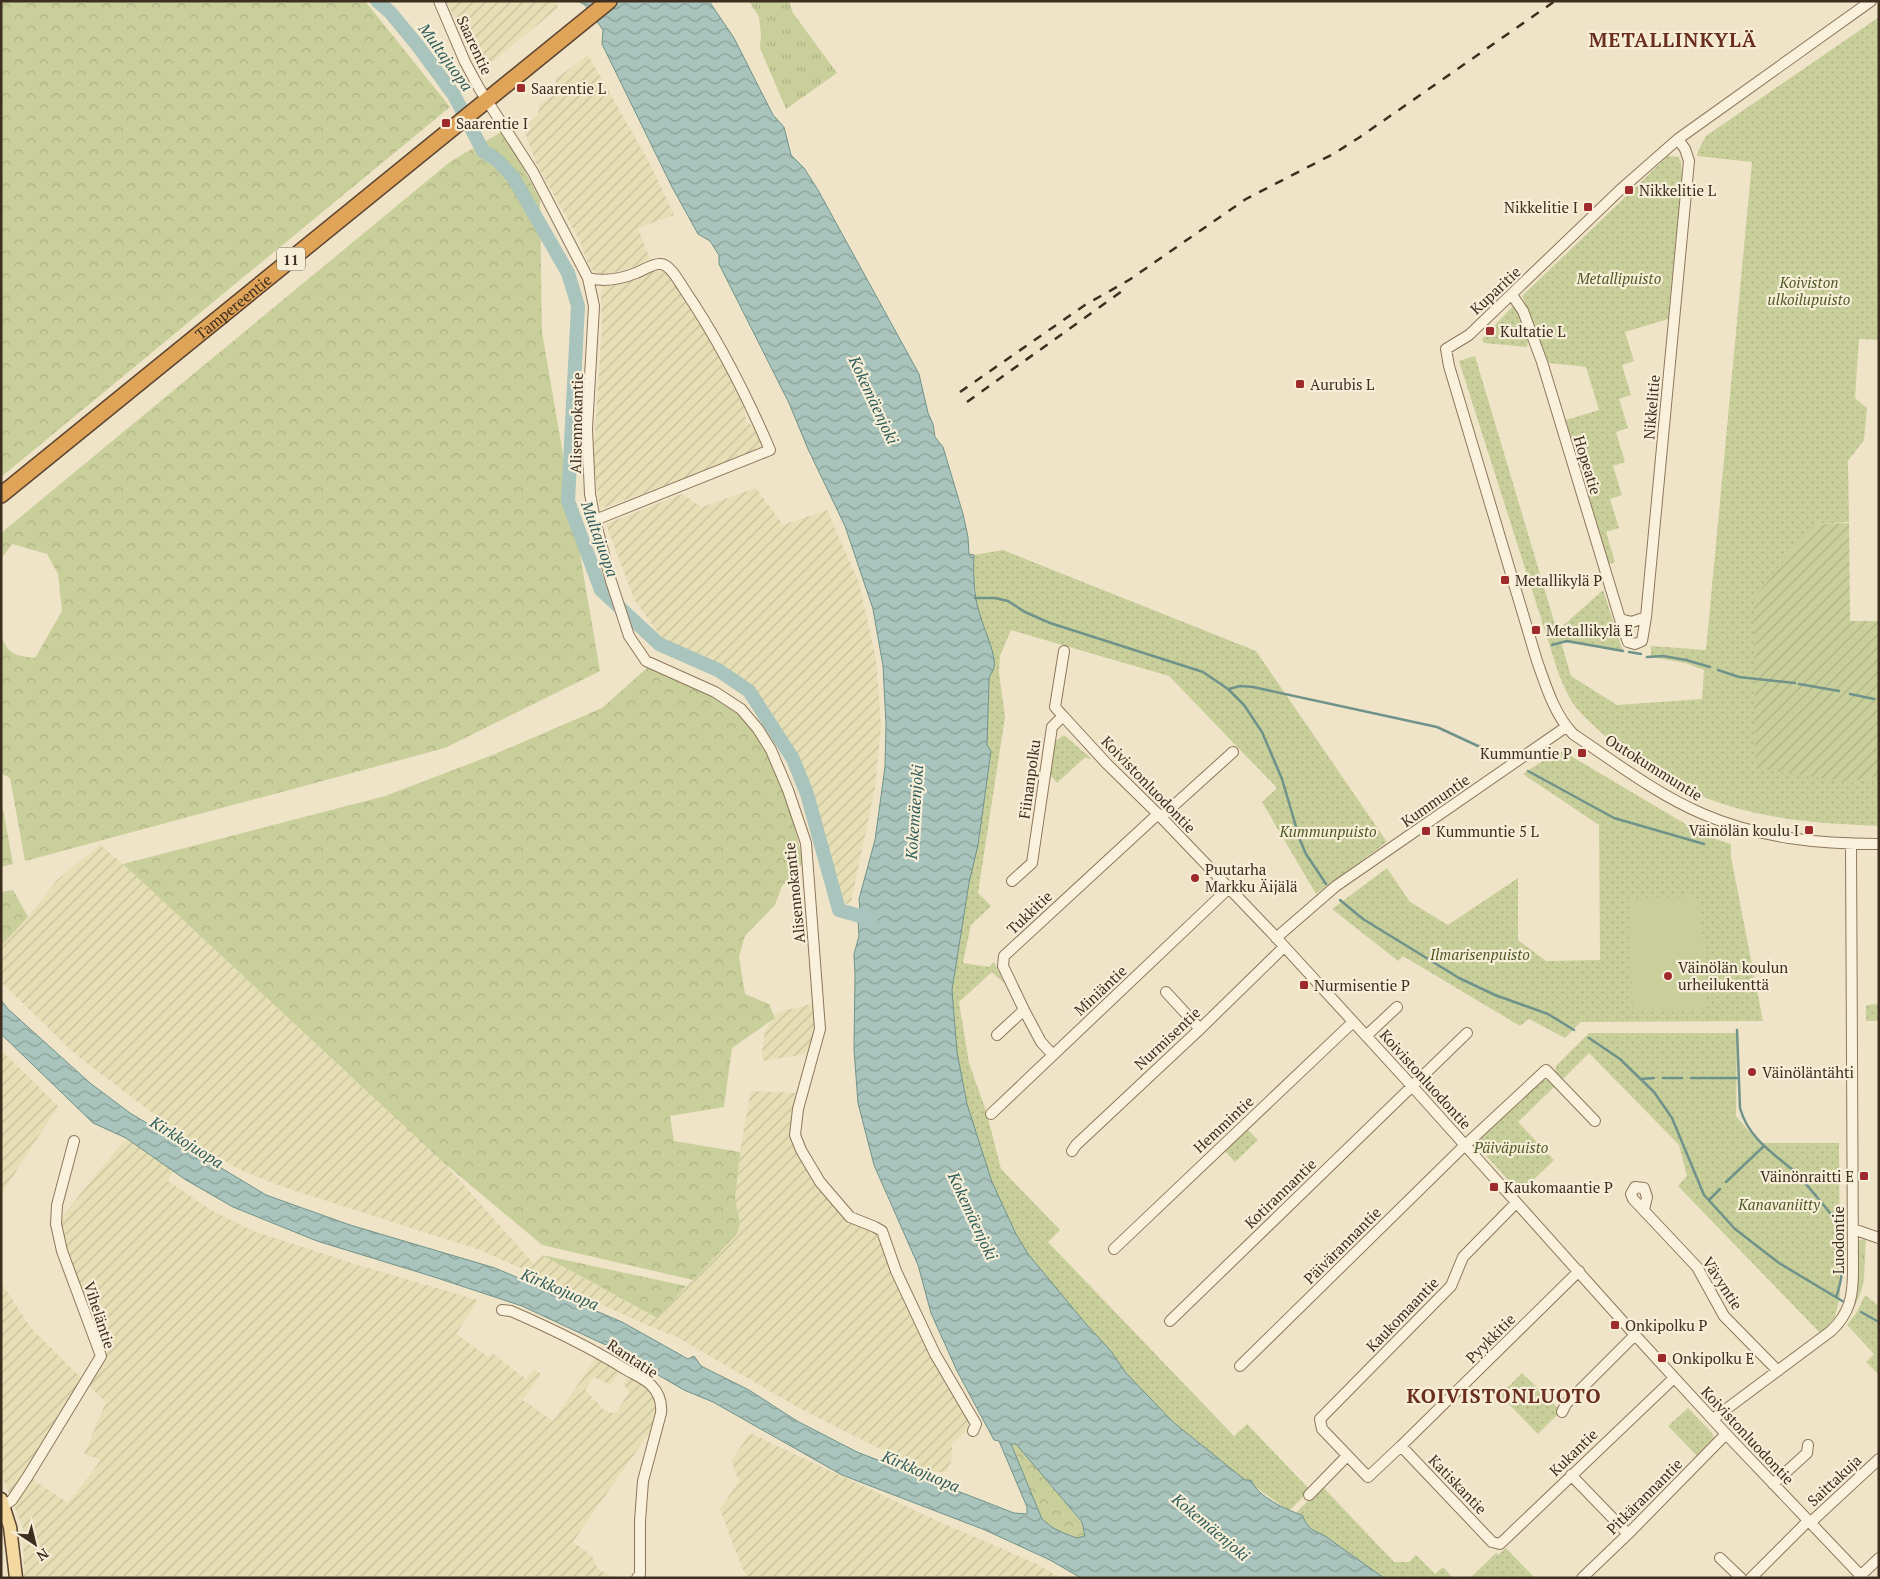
<svg xmlns="http://www.w3.org/2000/svg" width="1880" height="1579" font-family="'PT Serif',serif">
<style>
.farmland{fill:url(#farmland-furrows);fill-rule:evenodd}
.grass{fill:url(#grass-tufts)}
.forest{fill:url(#forest-crowns)}
.park{fill:url(#park-dots)}
.garden{fill:url(#garden-furrows)}
.pitch{fill:#c9cf9b}
.water{fill:url(#water-waves);stroke:#6f938a;fill-rule:evenodd}
.lines{fill:none;stroke-linecap:round;stroke-linejoin:round}
.stream{stroke:#6f938a;stroke-width:2.5}
.river{stroke:#a9c4bc;stroke-width:14}
.minor-casing{stroke:#8d765c;stroke-width:12}
.major-casing{stroke:#5b4430;stroke-width:15}
.highway-casing{stroke:#5b4430;stroke-width:18}
.minor{stroke:#faf1dc;stroke-width:10}
.major{stroke:#f3d9a0;stroke-width:12}
.highway{stroke:#e0a458;stroke-width:15}
.rail{stroke:#3d2e20;stroke-width:2.5;stroke-dasharray:9 9;stroke-linecap:butt}
.poi-dot{fill:#9e2a2b;stroke:#f7eed8;stroke-width:2}
.labels{text-anchor:middle;dominant-baseline:central;stroke-width:4.5;stroke-linejoin:round;paint-order:stroke}
.shield{fill:#f7eed8;stroke:#756857;stroke-width:1}
.shield-label{font-size:14px;font-weight:bold;fill:#3d2e20}
.street-label{font-size:15px;fill:#3d2e20;stroke:#f7eed8}
.poi-label{font-size:15px;fill:#3d2e20;stroke:#f7eed8;text-anchor:start}
.park-label{font-size:15px;font-style:italic;fill:#4d5a26;stroke:#f7eed8}
.water-label{font-size:16px;font-style:italic;fill:#2f5d5a;stroke:#f7eed8}
.district-label{font-size:20px;font-weight:bold;letter-spacing:1px;fill:#6b2e1e;stroke:#f7eed8}
</style>
<defs>
<pattern id="farmland-furrows" width="10" height="10" patternUnits="userSpaceOnUse" patternTransform="scale(1.25)"><rect width="10" height="10" fill="#e6deb5"/><path d="M-1 1l2-2M0 10L10 0M9 11l2-2" fill="none" stroke="#c6bf9b"/></pattern>
<pattern id="grass-tufts" width="24" height="20" patternUnits="userSpaceOnUse" patternTransform="scale(1.25)"><rect width="24" height="20" fill="#c9cf9b"/><path d="M3 7l-1-3M5 7V3M7 7l1-3M15 17l-1-3M17 17v-4M19 17l1-3" fill="none" stroke="#aeb285"/></pattern>
<pattern id="forest-crowns" width="20" height="18" patternUnits="userSpaceOnUse" patternTransform="scale(1.25)"><rect width="20" height="18" fill="#c9cf9b"/><path d="M2 6a3 3 0 1 1 6 0M12 15a3 3 0 1 1 6 0" fill="none" stroke="#aeb285"/></pattern>
<pattern id="park-dots" width="8" height="8" patternUnits="userSpaceOnUse" patternTransform="scale(1.25)"><rect width="8" height="8" fill="#c9cf9b"/><path d="M2 2h.1M6 6h.1" fill="none" stroke="#aeb285" stroke-width="1.8" stroke-linecap="round"/></pattern>
<pattern id="garden-furrows" width="10" height="10" patternUnits="userSpaceOnUse" patternTransform="scale(1.25)"><rect width="10" height="10" fill="#c9cf9b"/><path d="M-1 1l2-2M0 10L10 0M9 11l2-2" fill="none" stroke="#aeb285"/></pattern>
<pattern id="water-waves" width="16" height="10" patternUnits="userSpaceOnUse" patternTransform="scale(1.25)"><rect width="16" height="10" fill="#a9c4bc"/><path d="M0 5q4-4 8 0t8 0" fill="none" stroke="#8ba098"/></pattern>
</defs>
<rect width="100%" height="100%" fill="#f0e4c8"/>
<path class="farmland" d="M446 1H555L558 8 482 70Z
M588 55 649 162 674 215 638 228 651 262 612 273 596 274 589 266 579 239 537 165 523 127 538 115 539 105 556 93V79Z
M665 269 703 322 743 399 746 423 755 426 763 448 715 468 600 509 593 460 602 327 601 294 603 286Z
M756 488 783 525 827 510 859 583 876 659 881 726 875 788 851 902 839 906 812 792 801 764 788 741 750 686 725 670 667 645 634 599 606 524 682 494 702 507Z
M100 845 123 864 443 1162 534 1264 542 1255 656 1318 737 1234 740 1223 735 1199V1179L751 1091 800 1093 793 1125 835 1204 875 1232 881 1240 912 1317 970 1420 967 1430 952 1444V1457L947 1472H934L892 1455 801 1409 675 1336 656 1329 480 1250 280 1186 236 1168 181 1134 134 1099 75 1054 1 982V946L25 921 57 880Z
M817 1003 819 1021 812 1049 805 1054 763 1061 762 1052 765 1030 778 1012Z
M1 1050 58 1106 1 1195Z
M126 1138 173 1171 168 1181 209 1209 253 1231 361 1266 478 1300 456 1334 488 1357 492 1353 526 1379 534 1369 541 1374 523 1400 553 1421 598 1355 621 1370 610 1385 594 1377 585 1390 604 1410 611 1413 617 1412 629 1392 623 1384 629 1375 651 1390 658 1410 655 1424 573 1542 592 1556 598 1569 614 1578H24L23 1528 1 1474V1282L30 1327 85 1382 101 1356 56 1224ZM85 1383 106 1402 84 1454 101 1460 68 1503 28 1476Z
M750 1433 933 1519 1035 1563 1061 1578H748L742 1568 720 1509 739 1481 731 1461Z"/>
<path class="grass" d="M749 1H789L793 13 837 73 786 109 760 48 761 35 759 17Z
M1866 1239C1863 1276 1869 1287 1846 1320L1856 1246 1859 1240Z"/>
<path class="forest" d="M1 1H365L450 107 1 477Z
M503 131 540 199 542 332 600 671 445 748 25 861 10 778 1 773V635C9 656 15 655 35 658L62 611 58 574 47 554 12 544 1 559V533L451 161Z
M648 667C670 677 702 687 722 699 777 733 787 805 804 862L782 886 775 905 745 936 739 957 745 994 769 1004 775 1018 732 1048 724 1107 670 1116 674 1141 740 1152 735 1199 740 1223 737 1234 693 1280 542 1245 443 1162 123 864 385 796 495 754 602 708Z
M1 798 13 864 1 867Z
M13 890 28 917 1 946V892Z
M542 1255 686 1286 657 1318Z
M1011 1443 1016 1444 1082 1523 1085 1536 1077 1538 1066 1534 1053 1528 1042 1519Z"/>
<path class="park" d="M1879 17V340L1859 339 1855 398 1867 408 1864 440 1848 461 1849 522 1814 524 1850 782 1879 776V826C1831 824 1782 821 1736 808 1685 794 1631 761 1593 725 1586 718 1578 711 1572 702 1567 694 1563 684 1559 675L1459 361 1475 356 1557 631 1603 590 1623 651 1561 642 1571 676 1617 705 1702 699 1704 670 1685 663 1651 657V646L1706 650 1752 162 1697 156 1698 151 1706 136Z
M1668 156 1678 157 1681 161 1682 178 1668 319 1625 332 1634 361 1622 365 1631 395 1619 399 1628 428 1616 432 1625 462 1613 466 1622 495 1610 499 1619 528 1606 532 1615 562 1609 564 1566 420 1599 410 1586 367 1549 363 1522 296Z
M1515 306 1518 309 1528 341 1527 347 1484 343 1482 339 1512 307Z
M1003 550 1256 651 1387 842 1316 894 1262 802 1277 788 1169 676 1011 630 1000 656 999 672 1005 717 978 893 991 906 971 925 963 963 989 967 994 962 1005 984 992 972 959 1002 969 1063 987 1114 1001 1169 1060 1230 1048 1242 1234 1436 1247 1424 1310 1490 1289 1511 1254 1486 1251 1480H1245L1173 1422 1126 1373 1110 1350 1086 1324 1028 1254 1016 1234 992 1182 982 1151 967 1104 957 1052 952 990 969 883 978 845 991 751 987 745 989 676 994 660 976 602V591L973 581 974 555Z
M1064 735 1093 760 1086 757 1082 760 1057 783 1050 775 1054 742Z
M1556 752H1562L1571 756 1704 835 1731 844V857L1763 1021 1581 1022 1565 1038 1529 1019 1520 1026 1403 956 1398 961 1332 909 1387 868 1410 902 1448 925 1518 878V940L1546 961 1600 960 1599 825 1523 774Z
M1879 1004V1021H1866V1005Z
M1589 1033H1737L1736 1116 1759 1143H1839L1840 1296 1835 1317 1821 1334 1678 1186 1687 1176 1679 1145 1589 1053 1562 1080 1555 1073 1556 1066Z
M1541 1080H1549L1555 1086 1518 1122 1554 1160 1520 1193 1481 1150 1479 1144 1482 1137Z
M1247 1129 1258 1140 1235 1162 1224 1150Z
M1865 1295 1879 1306V1375L1866 1362 1874 1354 1847 1325 1857 1312Z
M1522 1373 1561 1411 1538 1434 1500 1395Z
M1688 1408 1712 1433 1714 1439 1699 1458 1668 1426Z
M1322 1486 1394 1562H1409L1416 1555 1435 1574 1443 1567 1453 1578H1384L1325 1536 1311 1529 1306 1523 1302 1515 1296 1513Z
M1506 1548 1535 1578H1470L1496 1553 1498 1555Z"/>
<path class="garden" d="M1849 523 1850 621H1879V776L1850 782 1755 768 1754 598 1814 524Z"/>
<path class="pitch" d="M1691 897 1698 907 1703 942 1707 1009 1633 1012 1629 899Z"/>
<path class="water" d="M578 1H709L734 38 773 115 784 127 791 155 804 168 818 190 919 374 928 413 933 424 935 437 943 447 963 514 968 537 969 554 974 555C973 578 974 600 982 621 986 634 992 646 994 659 996 672 989 672 989 681L987 745 991 751 978 845 969 883 952 990 957 1052 967 1104 982 1151 992 1182 1016 1234 1028 1254 1086 1324 1110 1350 1126 1373 1173 1422 1245 1480H1251C1257 1496 1286 1510 1302 1515L1306 1523 1311 1529 1325 1536 1384 1578H1081L1050 1560 985 1530 842 1475 713 1402 684 1390 610 1347 522 1306 431 1276 317 1241 233 1207 186 1180 126 1138 93 1123 1 1034V1000L8 1009 90 1083 130 1113 266 1195 350 1225 495 1268 622 1322 688 1359 694 1356 701 1366 749 1390 797 1421 857 1452 1014 1513 1027 1514V1507L999 1441 994 1440 957 1371 931 1313 918 1265 874 1165 858 1103 854 1050 855 975 854 954 859 936 858 921 855 914 860 910 859 899 875 840 885 767 886 724 883 666 873 609 845 526 808 449 789 403 719 264V255L710 241 698 234 672 187 602 44 603 30 585 5ZM1011 1444H1016L1082 1522 1085 1536 1077 1538 1066 1534 1053 1528 1042 1519Z"/>
<g class="lines">
<path class="stream" d="M975 598H995L1008 601 1025 612 1050 623 1203 672 1228 689 1244 705 1262 732 1282 779 1300 840 1306 854 1326 884
M1552 645 1567 641 1623 651
M1629 652 1641 654
M1647 657 1663 656 1686 660 1710 667
M1718 670 1739 677 1795 683
M1799 684 1839 691
M1229 689 1240 686 1253 687 1437 727 1506 759
M1850 694 1874 699
M1528 771 1614 818 1704 844
M1340 900 1363 919 1459 978 1495 995 1548 1014 1574 1030
M1737 1030 1740 1108C1748 1137 1771 1152 1793 1170 1800 1176 1839 1223 1842 1229 1847 1245 1842 1282 1836 1297
M1589 1038 1620 1059 1654 1092 1672 1118 1704 1195 1735 1229 1779 1263 1844 1302
M1663 1078H1682
M1691 1078H1739
M1640 1079 1654 1078
M1726 1182 1764 1146
M1709 1200 1720 1189
M1861 1312 1879 1322"/>
<path class="river" d="M377 1 390 12 418 46 454 95 483 151 497 160 513 177 568 273 578 306 568 501 601 590 659 644 718 670 749 691 793 759 807 794 839 910 867 918 871 921"/>
<g class="minor-casing">
<path id="minor" d="M439 1 465 62 479 88 533 172 588 278 594 306 587 429 590 494 595 520 611 581 629 636 646 661 715 692 741 709 758 729 771 750 788 790 806 843 820 1029 798 1109 795 1135 801 1150 820 1182 850 1217 875 1227 882 1231 896 1271 935 1354 976 1424 973 1431
M1871 1 1678 139 1620 190 1469 335 1446 349 1449 366 1537 661C1546 686 1554 714 1573 734 1615 762 1656 794 1703 814 1758 838 1819 844 1879 844
M588 278C604 282 621 279 636 273 644 270 653 263 661 264 671 265 679 282 684 289 718 339 746 394 770 450L595 520
M1512 295 1523 311 1542 362 1620 619 1632 622 1646 617
M1620 619 1628 642 1635 644 1642 641 1646 617 1689 161 1685 149 1678 139
M1063 716 1107 764 1158 814 1271 932 1412 1086 1635 1335 1726 1434 1863 1578
M1161 817 1233 752
M1012 881 1032 863 1052 727 1063 716 1055 707 1064 651
M1276 938 1336 886 1566 727
M1166 992 1200 1029
M997 1035 1024 1010
M1366 1036 1397 1007
M1053 1055 1041 1042 1024 1010 1003 966 1004 956 1158 814
M991 1114 1229 888
M1072 1151 1076 1145 1200 1029 1284 947
M1516 1203 1463 1257 1451 1286 1320 1419 1322 1429 1368 1477 1401 1446 1579 1271
M1644 1210 1647 1197 1644 1188 1635 1187 1631 1194 1633 1199 1697 1267 1724 1316 1778 1371
M1853 1229 1879 1238
M1114 1249 1353 1022
M502 1310 511 1311C550 1328 588 1346 625 1369 633 1374 644 1378 651 1385 659 1393 662 1403 661 1413L643 1481 640 1521V1574L637 1578
M1170 1321 1467 1033
M1240 1366 1461 1149 1546 1070 1595 1121
M1562 1412 1566 1404 1635 1335
M1713 1419 1831 1331C1850 1313 1853 1296 1853 1271L1851 844
M1401 1446 1492 1542 1500 1544 1674 1378
M1571 1475 1628 1534
M1773 1484 1807 1453 1808 1445
M1309 1495 1347 1456
M4 1506 12 1500 28 1476 101 1356 62 1251 56 1224 57 1205 74 1141
M1810 1523 1879 1459
M1720 1558 1741 1578
M1582 1578 1628 1534 1726 1434
M1751 1578 1808 1521
M1858 1578 1879 1558"/>
</g>
<g class="major-casing">
<path id="major" d="M1 1499 10 1527 16 1578"/>
</g>
<g class="highway-casing">
<g id="highway">
<path id="s1" d="M1 495 609 1"/>
</g>
</g>
<use href="#minor" class="minor"/>
<use href="#major" class="major"/>
<use href="#highway" class="highway"/>
<path class="rail" d="M960 392 1085 305 1129 280 1246 199 1335 153 1360 137 1555 1
M967 402 1125 289"/>
</g>
<g class="poi-dot">
<rect x="516" y="83" width="10" height="10" rx="2.5"/>
<rect x="441" y="118" width="10" height="10" rx="2.5"/>
<rect x="1624" y="185" width="10" height="10" rx="2.5"/>
<rect x="1583" y="202" width="10" height="10" rx="2.5"/>
<rect x="1485" y="326" width="10" height="10" rx="2.5"/>
<rect x="1295" y="379" width="10" height="10" rx="2.5"/>
<rect x="1500" y="575" width="10" height="10" rx="2.5"/>
<rect x="1531" y="625" width="10" height="10" rx="2.5"/>
<rect x="1577" y="748" width="10" height="10" rx="2.5"/>
<rect x="1804" y="825" width="10" height="10" rx="2.5"/>
<rect x="1421" y="826" width="10" height="10" rx="2.5"/>
<circle cx="1195" cy="878" r="5"/>
<circle cx="1668" cy="976" r="5"/>
<rect x="1299" y="980" width="10" height="10" rx="2.5"/>
<circle cx="1752" cy="1072" r="5"/>
<rect x="1859" y="1171" width="10" height="10" rx="2.5"/>
<rect x="1489" y="1182" width="10" height="10" rx="2.5"/>
<rect x="1610" y="1320" width="10" height="10" rx="2.5"/>
<rect x="1657" y="1353" width="10" height="10" rx="2.5"/>
</g>
<g class="labels">
<rect class="shield" x="277" y="247.5" width="28" height="23" rx="4"/>
<g class="shield-label">
<text x="291" y="259">11</text>
</g>
<g class="street-label">
<text transform="translate(475 45) rotate(65)">Saarentie</text>
<text transform="translate(1495 290) rotate(-43)">Kuparitie</text>
<text stroke="none"><textPath href="#s1" startOffset="299">Tampereentie</textPath></text>
<text transform="translate(1651 407) rotate(-85)">Nikkelitie</text>
<text transform="translate(576 423) rotate(-89)">Alisennokantie</text>
<text transform="translate(1588 465) rotate(73)">Hopeatie</text>
<text transform="translate(1654 767) rotate(32)">Outokummuntie</text>
<text transform="translate(1029 779) rotate(-82)">Fiinanpolku</text>
<text transform="translate(1149 784) rotate(46)">Koivistonluodontie</text>
<text transform="translate(1435 800) rotate(-35)">Kummuntie</text>
<text transform="translate(794 893) rotate(-96)">Alisennokantie</text>
<text transform="translate(1029 912) rotate(-43)">Tukkitie</text>
<text transform="translate(1100 990) rotate(-43)">Miniäntie</text>
<text transform="translate(1167 1038) rotate(-43)">Nurmisentie</text>
<text transform="translate(1426 1079) rotate(48)">Koivistonluodontie</text>
<text transform="translate(1223 1124) rotate(-43)">Hemmintie</text>
<text transform="translate(1280 1193) rotate(-44)">Kotirannantie</text>
<text transform="translate(1838 1240) rotate(-90)">Luodontie</text>
<text transform="translate(1342 1245) rotate(-45)">Päivärannantie</text>
<text transform="translate(1723 1283) rotate(57)">Vävyntie</text>
<text transform="translate(1402 1314) rotate(-46)">Kaukomaantie</text>
<text transform="translate(100 1315) rotate(72)">Viheläntie</text>
<text transform="translate(1490 1338) rotate(-45)">Pyykkitie</text>
<text transform="translate(633 1358) rotate(33)">Rantatie</text>
<text transform="translate(1748 1435) rotate(47)">Koivistonluodontie</text>
<text transform="translate(1573 1452) rotate(-44)">Kukantie</text>
<text transform="translate(1834 1480) rotate(-43)">Saittakuja</text>
<text transform="translate(1458 1484) rotate(46)">Katiskantie</text>
<text transform="translate(1644 1496) rotate(-45)">Pitkärannantie</text>
</g>
<g class="poi-label">
<text x="531" y="88">Saarentie L</text>
<text x="456" y="123">Saarentie I</text>
<text x="1639" y="190">Nikkelitie L</text>
<text x="1578" y="207" text-anchor="end">Nikkelitie I</text>
<text x="1500" y="331">Kultatie L</text>
<text x="1310" y="384">Aurubis L</text>
<text x="1515" y="580">Metallikylä P</text>
<text x="1546" y="630">Metallikylä E</text>
<text x="1572" y="753" text-anchor="end">Kummuntie P</text>
<text x="1799" y="830" text-anchor="end">Väinölän koulu I</text>
<text x="1436" y="831">Kummuntie 5 L</text>
<text x="1205" y="869">Puutarha<tspan x="1205" dy="17">Markku Äijälä</tspan></text>
<text x="1678" y="967">Väinölän koulun<tspan x="1678" dy="17">urheilukenttä</tspan></text>
<text x="1314" y="985">Nurmisentie P</text>
<text x="1762" y="1072">Väinöläntähti</text>
<text x="1854" y="1176" text-anchor="end">Väinönraitti E</text>
<text x="1504" y="1187">Kaukomaantie P</text>
<text x="1625" y="1325">Onkipolku P</text>
<text x="1672" y="1358">Onkipolku E</text>
</g>
<g class="park-label">
<text x="1619" y="278">Metallipuisto</text>
<text x="1809" y="282">Koiviston<tspan x="1809" dy="17">ulkoilupuisto</tspan></text>
<text x="1328" y="831">Kummunpuisto</text>
<text x="1480" y="954">Ilmarisenpuisto</text>
<text x="1511" y="1147">Päiväpuisto</text>
<text x="1779" y="1204">Kanavaniitty</text>
</g>
<g class="water-label">
<text transform="translate(446 57) rotate(54)">Multajuopa</text>
<text transform="translate(874 400) rotate(65)">Kokemäenjoki</text>
<text transform="translate(600 539) rotate(70)">Multajuopa</text>
<text transform="translate(914 812) rotate(-86)">Kokemäenjoki</text>
<text transform="translate(187 1142) rotate(32)">Kirkkojuopa</text>
<text transform="translate(973 1216) rotate(65)">Kokemäenjoki</text>
<text transform="translate(560 1289) rotate(23)">Kirkkojuopa</text>
<text transform="translate(921 1471) rotate(23)">Kirkkojuopa</text>
<text transform="translate(1211 1527) rotate(40)">Kokemäenjoki</text>
</g>
<g class="district-label">
<text x="1673" y="39">METALLINKYLÄ</text>
<text x="1504" y="1395">KOIVISTONLUOTO</text>
</g>
</g>
<rect width="1880" height="1579" fill="none" stroke="#3d2e20" stroke-width="5"/>
<g transform="translate(35 1544) rotate(145)" stroke="#f7eed8" stroke-width="4" paint-order="stroke">
<path d="M0-4L9 19L0 12L-9 19Z" fill="#3d2e20"/>
<text y="-8" font-size="14" font-weight="bold" text-anchor="middle" fill="#3d2e20">N</text>
</g>
</svg>
